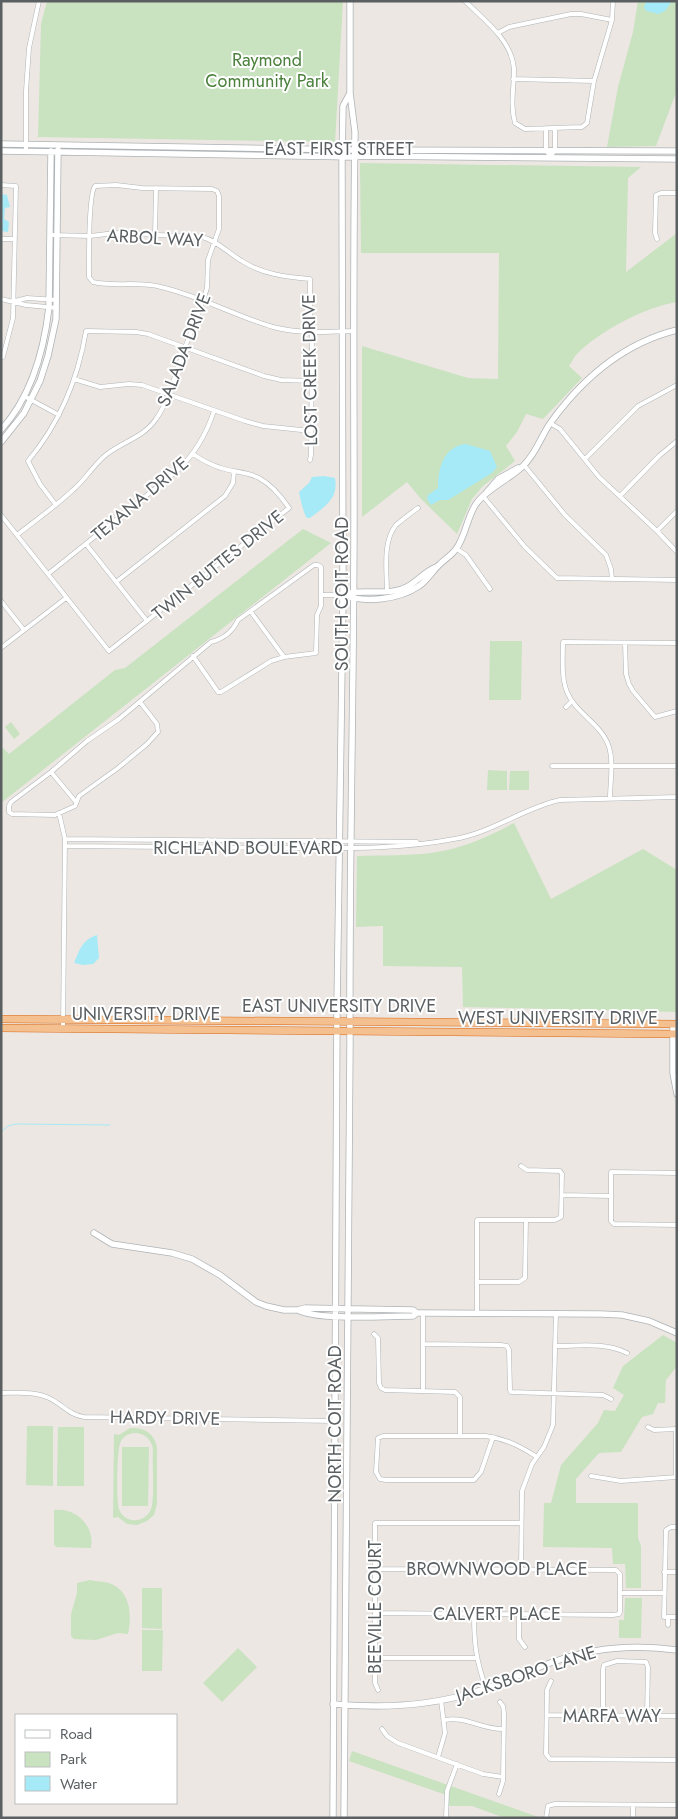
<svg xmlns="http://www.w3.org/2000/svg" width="678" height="1819" font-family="Jost,sans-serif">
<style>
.green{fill:#c9e2c0;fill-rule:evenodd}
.water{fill:#a6eaf8}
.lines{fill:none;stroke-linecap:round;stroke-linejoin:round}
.stream{stroke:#a6eaf8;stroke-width:1}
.street-casing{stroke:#afb4b6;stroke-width:5}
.secondary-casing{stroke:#aeb3b6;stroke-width:7}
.highway-casing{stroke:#dc6612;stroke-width:8}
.street{stroke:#fff;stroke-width:4}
.secondary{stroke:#fff;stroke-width:5.5}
.highway{stroke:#f4c090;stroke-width:7}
.labels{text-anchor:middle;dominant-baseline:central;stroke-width:4;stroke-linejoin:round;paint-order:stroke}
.park-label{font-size:18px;fill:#4a803b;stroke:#fff}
.street-label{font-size:18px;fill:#5a5f61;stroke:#fff}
</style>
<rect width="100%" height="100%" fill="#ece7e2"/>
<path class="green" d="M47 1H343L335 142 38 137 41 24Z
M638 1H677V90L656 146 607 147 618 87 633 32Z
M360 163 641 167 628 178 626 272 677 233V302C645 307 600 331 578 353 574 356 572 362 569 366L582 378 543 419 526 414 517 432 506 446 515 461 483 486 472 499 457 534 421 499 407 482 362 517V346L468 378 498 379 499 253H361Z
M303 529 331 543 1 803V746L9 754 115 670 125 668Z
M490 641H522L521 700H489Z
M11 722 20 734 14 739 5 727Z
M488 770 507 771V790H487Z
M510 771H529V790H509Z
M514 823 551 899 643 849 677 870V1012L463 1007 462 967 383 966V926L356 927 357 856C381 855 406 856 431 853 461 849 488 837 514 823Z
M663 1335 677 1343V1366L666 1380 665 1403H658L653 1414 642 1417 621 1452 599 1453 576 1479V1503H638V1538L641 1546V1588H626L625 1564H613L612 1548 543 1547 544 1503H551L561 1465 598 1423 604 1410 615 1411 624 1395 613 1388 623 1366Z
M27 1426H53V1486L26 1485Z
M58 1427H84V1486H57Z
M130 1428C144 1427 154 1433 157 1447V1504L154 1515 147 1521 137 1525 127 1524 118 1517 113 1518 114 1434 119 1435ZM134 1433C144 1433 150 1438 153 1448 152 1461 155 1499 151 1509 145 1524 124 1524 119 1509 116 1502 117 1451 120 1444 122 1437 127 1434 134 1433Z
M122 1447H149L148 1506H122Z
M54 1510C76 1507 95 1526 91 1548L56 1547 54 1544Z
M90 1580C96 1582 103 1581 109 1583 131 1591 132 1615 128 1634L118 1633 96 1640 74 1639 71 1636V1614L77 1593V1583Z
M142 1588H162V1629L142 1628Z
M625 1598H642L641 1638H619V1620H624Z
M142 1630H163L162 1671H142Z
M238 1648 257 1667 222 1702 203 1683Z
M352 1751 541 1818H505L472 1806H449V1796L349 1761Z"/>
<path class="water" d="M646 1H672L665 11 658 14 647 11 644 8Z
M1 194 7 195 10 207 5 208 4 219 9 222 8 232 1 231Z
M466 444 490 451 497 467 492 473 448 500H440L431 505 427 499 428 495 438 488C438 468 444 446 466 444Z
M324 476 335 478C339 499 324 507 310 518H307C304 515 300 498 299 492L309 483 312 477Z
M97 935 99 958 93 964 83 965 74 963C80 949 82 940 97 935Z"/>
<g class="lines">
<path class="stream" d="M1 1132 8 1126 16 1124 110 1125"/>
<g class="street-casing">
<path id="street" d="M465 1C484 20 512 40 514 69 514 88 510 106 515 123L525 129 582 127 587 123 594 81 612 20 613 1
M498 33 509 27 571 14H581L612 20
M513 79 594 81
M546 128V149L550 157 555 150V129
M26 152V91L29 48 39 1
M1 185 16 186 13 318 3 357H1
M51 235 90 236 115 233 202 237C218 241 228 253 242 261 262 274 286 277 310 279V315L312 332 311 455 310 460
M155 236 156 188
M1 239H15
M657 239 655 233 656 195 661 193H677
M1 299 26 305 57 308
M15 301 27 298 57 300
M74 379 100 387 129 384 142 385 245 421 263 426 311 431
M24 396 59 415
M550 423 560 429 599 477 657 531 677 552
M585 459 638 406 677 385
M524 465 565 515 606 555 611 569 612 579
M483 496 525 547 557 578 677 580
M620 496 659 456 677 441
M56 505 40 484 28 461C59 424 78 379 86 331L136 332 148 334 264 376 281 380 312 381
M1 515 109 651 289 508C281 496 272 485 259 478 248 472 233 472 221 468 211 465 202 460 193 454
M657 531 677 511
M17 535C36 520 56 506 73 490 86 479 94 464 107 454 124 441 144 437 156 419 169 401 174 376 182 356 190 333 200 311 207 288L208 260 219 229V196L217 191 212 189 142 188 116 185 95 186C88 194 89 262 89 277L93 282C113 287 139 281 161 287 200 296 235 316 273 327 299 334 328 332 354 331
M86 544 147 621
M457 549 466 555 490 589
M48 574 177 471C195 454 206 435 214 411
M116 582 225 496 233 483 234 471
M387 592C387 572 382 542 396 525 403 519 411 513 418 508
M1 601 24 630
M251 612 284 657
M625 643 626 674 629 684 633 691 655 717 677 711
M1 648 66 598
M193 656 218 692H221L271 661 284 657 316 653 317 615 321 606V595
M140 702 157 724 158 732 147 744 118 768 79 796 75 806 55 815 12 814 9 812V806L11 802 51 772 87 741 119 719 211 642C223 639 233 631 238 620L314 565H318L321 567V595H343
M566 707 572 701
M552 766H677
M51 772 76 802
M610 798C610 782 614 763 609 747 602 724 576 714 567 692 561 677 563 658 563 642L677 643
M59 813 65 839 63 1028
M65 839 417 842
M65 846C137 846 209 847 281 848 339 848 397 850 454 839 492 833 523 808 560 800L677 797
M677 1173 611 1172V1221L614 1224 677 1225
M562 1195 610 1196
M477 1282H519L525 1278 526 1220
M477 1314V1220H555L561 1217 562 1174 560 1171 527 1170 521 1166
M374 1334 378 1338 379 1383 381 1388 385 1390 455 1392 460 1397V1435
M423 1344 501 1345 507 1346 509 1350 510 1390 511 1392 603 1395 611 1399
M555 1346C579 1346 605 1342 627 1353
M423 1390V1313
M1 1393C17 1393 35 1391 49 1398 62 1404 69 1415 84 1417L335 1421
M648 1427 654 1430 677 1429
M493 1437 481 1472 474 1480H386L380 1479 376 1472 378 1438 383 1436H486C506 1439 520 1446 537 1457
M591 1476 621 1481 677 1477
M676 1477V1429
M521 1569 522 1491 532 1464 544 1447 553 1425 556 1313
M664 1572H677
M620 1593H664
M375 1613 613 1615 619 1614 620 1612V1574L616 1570 375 1569
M474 1614C474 1645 476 1659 486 1689
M519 1614V1639L525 1647
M668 1617H664L666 1530 671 1527H677
M668 1617H677
M668 1625V1617
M375 1658H476
M551 1681 547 1690 546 1754 550 1759 677 1760
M378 1690 375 1683V1523H521
M547 1715 677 1716
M603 1716V1669L604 1665 617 1661 646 1662 648 1667 647 1716
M445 1720C466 1716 483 1730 504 1729
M382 1729 387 1736 398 1743 483 1774 503 1777
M438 1757 445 1733 441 1700
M499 1794 503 1781 504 1713 503 1706 500 1702
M633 1805V1818
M446 1818 447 1791 457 1764
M546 1818 548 1806 555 1804 677 1805"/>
</g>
<g class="secondary-casing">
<path id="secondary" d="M1 144 355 150 677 151
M1 151 354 157 363 156 677 159
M1 430C31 397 44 351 49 307L51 151
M1 442 24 413 40 381 48 356 56 319 58 150
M486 493 498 479 518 468
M350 593C367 590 385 595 402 589 415 585 423 572 436 567
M343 595C365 603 399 600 419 586 428 580 432 571 440 564 445 559 452 555 456 549 465 538 467 517 476 504 486 489 510 479 523 466 536 454 541 436 551 422 583 378 624 343 677 330
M673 1024V1073L677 1094
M94 1233 112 1244 172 1253 192 1259 220 1275 256 1302 266 1306 284 1310H298L305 1308 413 1310 417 1313
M298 1310C320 1321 387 1316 413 1316L417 1313H423L601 1314 622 1315 649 1321 677 1333
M333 1704C377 1708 426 1706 468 1694 498 1686 525 1672 553 1662 594 1647 635 1644 677 1650
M333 1818 337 1008 343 595 342 162 343 106 350 93
M344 1818 350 1043C349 866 354 689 354 512 354 386 353 259 355 132L350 93V1"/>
</g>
<g class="highway-casing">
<path id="highway" d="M1 1019 677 1024
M1 1028 677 1034"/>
</g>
<use href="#street" class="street"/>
<use href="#secondary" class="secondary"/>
<use href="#highway" class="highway"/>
</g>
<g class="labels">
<g class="park-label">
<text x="267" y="60">Raymond<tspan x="267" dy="21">Community Park</tspan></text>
</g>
<g class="street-label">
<text x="339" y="149">EAST FIRST STREET</text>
<text transform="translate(155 238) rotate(3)">ARBOL WAY</text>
<text transform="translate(184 350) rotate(-69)">SALADA DRIVE</text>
<text transform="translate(310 370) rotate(-91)">LOST CREEK DRIVE</text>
<text transform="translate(140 499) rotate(-40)">TEXANA DRIVE</text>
<text transform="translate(218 565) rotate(-39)">TWIN BUTTES DRIVE</text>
<text transform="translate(342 594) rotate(-90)">SOUTH COIT ROAD</text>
<text x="248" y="848">RICHLAND BOULEVARD</text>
<text x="339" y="1006">EAST UNIVERSITY DRIVE</text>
<text x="146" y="1014">UNIVERSITY DRIVE</text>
<text x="558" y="1018">WEST UNIVERSITY DRIVE</text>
<text transform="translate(165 1418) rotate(1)">HARDY DRIVE</text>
<text transform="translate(335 1424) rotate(-90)">NORTH COIT ROAD</text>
<text x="497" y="1569">BROWNWOOD PLACE</text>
<text transform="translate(375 1607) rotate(-90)">BEEVILLE COURT</text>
<text x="497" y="1614">CALVERT PLACE</text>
<text transform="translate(526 1674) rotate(-18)">JACKSBORO LANE</text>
<text x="612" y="1716">MARFA WAY</text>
</g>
</g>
<rect width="678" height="1819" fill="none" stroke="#5a5f61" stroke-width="5"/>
<rect x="15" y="1714" width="162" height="90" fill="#ffffff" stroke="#bdbfc0"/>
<rect x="25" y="1730" width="25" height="8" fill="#ffffff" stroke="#bdbfc0"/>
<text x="60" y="1739" font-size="15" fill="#5a5f61">Road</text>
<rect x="25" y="1752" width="25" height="15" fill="#c9e2c0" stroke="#bdbfc0"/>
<text x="60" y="1764" font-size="15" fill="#5a5f61">Park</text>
<rect x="25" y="1776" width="25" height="15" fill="#a6eaf8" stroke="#bdbfc0"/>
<text x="60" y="1789" font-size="15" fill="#5a5f61">Water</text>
</svg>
